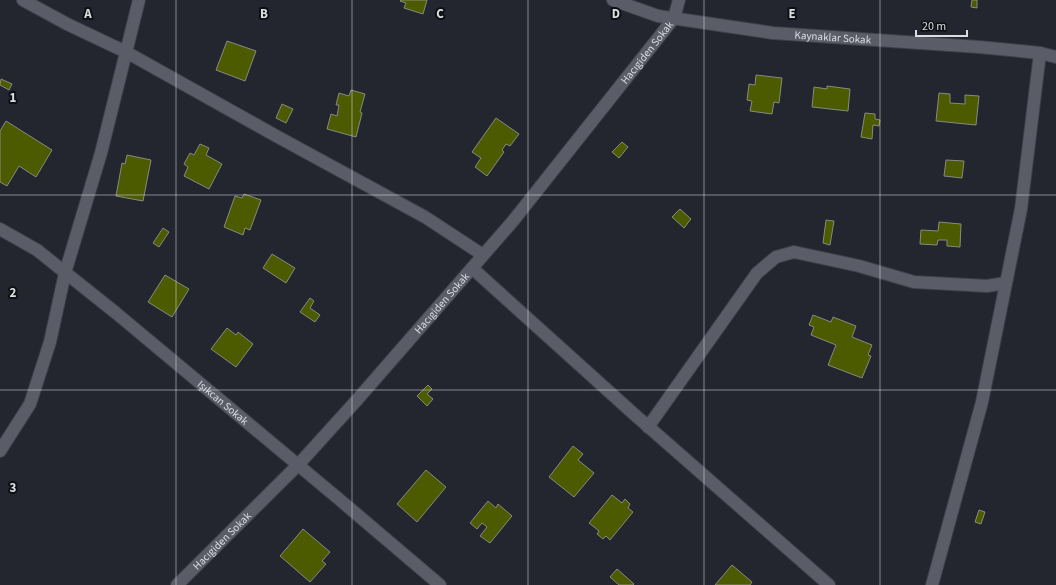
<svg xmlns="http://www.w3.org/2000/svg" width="1056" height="585" font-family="'Source Sans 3',sans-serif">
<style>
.building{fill:#4d5b00;stroke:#878b7f}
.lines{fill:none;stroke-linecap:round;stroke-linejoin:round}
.minor-casing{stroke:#3e4048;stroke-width:14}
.minor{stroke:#5a5d68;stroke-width:12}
.grid{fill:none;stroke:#dbdde3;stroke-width:1;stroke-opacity:0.55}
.labels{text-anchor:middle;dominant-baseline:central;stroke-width:4;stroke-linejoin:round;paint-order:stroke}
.street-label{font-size:11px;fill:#dbdde3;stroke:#0d0f13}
.grid-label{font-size:13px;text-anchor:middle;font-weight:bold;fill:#dbdde3;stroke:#0d0f13;stroke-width:4;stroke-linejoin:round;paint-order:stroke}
</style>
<rect width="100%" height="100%" fill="#23252f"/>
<path class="building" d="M401 0H427L423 14 404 8 406 3 400 1Z
M972 0H977V8L971 7Z
M227 41 256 51 245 81 216 70Z
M756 75 782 78 779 103 774 102 772 114 750 111 752 101 747 100 749 84 755 85Z
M1 79 12 84 9 90 0 85Z
M827 86 850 89 848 111 812 107 814 87 827 89Z
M351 90 365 94 360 112 362 113 356 137 327 129 331 114 337 116 339 105H336L339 93 349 96Z
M939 93 950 94V103L965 104V95L979 96 976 125 936 121Z
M282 104 293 109 286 123 276 118Z
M865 113 875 114V119L880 120 879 126 873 125 872 139 861 137Z
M496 118 519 134 510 146 506 144 502 150 504 152 487 176 475 167 481 158 472 152Z
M6 121 52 150 36 177 19 166 7 186 0 182V131Z
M622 142 628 147 619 158 612 152Z
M200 144 209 148 206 155 222 164 209 189 184 176 188 167 184 164 190 153 194 155Z
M127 155 151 160 143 201 116 196 122 163 125 164Z
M946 160 964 161 962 178 944 176Z
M244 194 261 200 250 230 245 228 243 235 224 227 235 196 242 198Z
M680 209 691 219 684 228 672 217Z
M826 220 834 221 830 245 823 243Z
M939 222 961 224 960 247 947 246V240H938L937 245 920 244 921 230 938 231Z
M163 228 169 232 159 247 153 243Z
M272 254 295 268 286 283 263 268Z
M165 275 189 289 172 317 148 302Z
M310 298 314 301 310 308 320 315 315 322 300 312Z
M813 315 831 322 833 317 856 326 852 337 872 345 868 355 871 356 862 378 828 365 836 345 811 335 814 327 809 325Z
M227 328 236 335 238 332 253 344 236 367 211 349Z
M428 385 432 389 427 394 433 399 427 406 417 396Z
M573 446 583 454 578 460 594 473 574 497 549 477Z
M426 470 446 487 417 522 397 504Z
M612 495 622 503 625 499 630 504 628 508 633 512 610 540 606 536 603 539 597 534 599 531 589 523Z
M488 501 496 508 498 504 512 516 490 543 480 536 487 527 482 523 477 529 470 523Z
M979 510 985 512 981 524 975 522Z
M303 529 330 552 322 561 326 564 310 582 280 556Z
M732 565 752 582 750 585H715Z
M617 569 634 584 633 585H619L610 577Z"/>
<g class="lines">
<g class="minor-casing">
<g id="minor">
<path d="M23 0 67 24 126 52 278 137 425 217 483 255"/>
<path id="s1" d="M613 0 658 16 773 33 979 47 1040 53 1056 57"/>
<path id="s2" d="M0 229 37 250 116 313 340 500 440 585"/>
<path d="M472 268 635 415 829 585"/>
<path d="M648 427 757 273 776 257 794 252 859 266 914 282 987 286 1006 283"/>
<path d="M0 451 30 404 50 342 65 273 101 153 139 0"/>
<path id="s3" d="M177 585 298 465 356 401 513 221 674 18 679 0"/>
<path d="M932 585 982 402 1021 209 1040 53"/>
</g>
</g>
<use href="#minor" class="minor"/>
</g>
<path class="grid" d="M176 0V585M352 0V585M528 0V585M704 0V585M880 0V585M0 195H1056M0 390H1056"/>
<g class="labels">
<g class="street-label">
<text stroke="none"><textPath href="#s1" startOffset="224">Kaynaklar Sokak</textPath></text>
<text stroke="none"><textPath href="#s3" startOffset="711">Hacıgiden Sokak</textPath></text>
<text stroke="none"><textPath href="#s3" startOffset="387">Hacıgiden Sokak</textPath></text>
<text stroke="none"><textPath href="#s2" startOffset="283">Işıkcan Sokak</textPath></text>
<text stroke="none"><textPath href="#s3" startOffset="63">Hacıgiden Sokak</textPath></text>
</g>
</g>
<g class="grid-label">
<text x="88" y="18">A</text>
<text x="264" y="18">B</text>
<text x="440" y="18">C</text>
<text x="616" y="18">D</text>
<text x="792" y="18">E</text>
<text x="13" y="102">1</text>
<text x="13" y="297">2</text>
<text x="13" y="492">3</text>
</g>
<path d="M916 30v6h51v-6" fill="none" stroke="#dbdde3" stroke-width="2"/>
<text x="922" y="30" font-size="12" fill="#dbdde3" stroke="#0d0f13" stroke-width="3" paint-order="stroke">20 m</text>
</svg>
